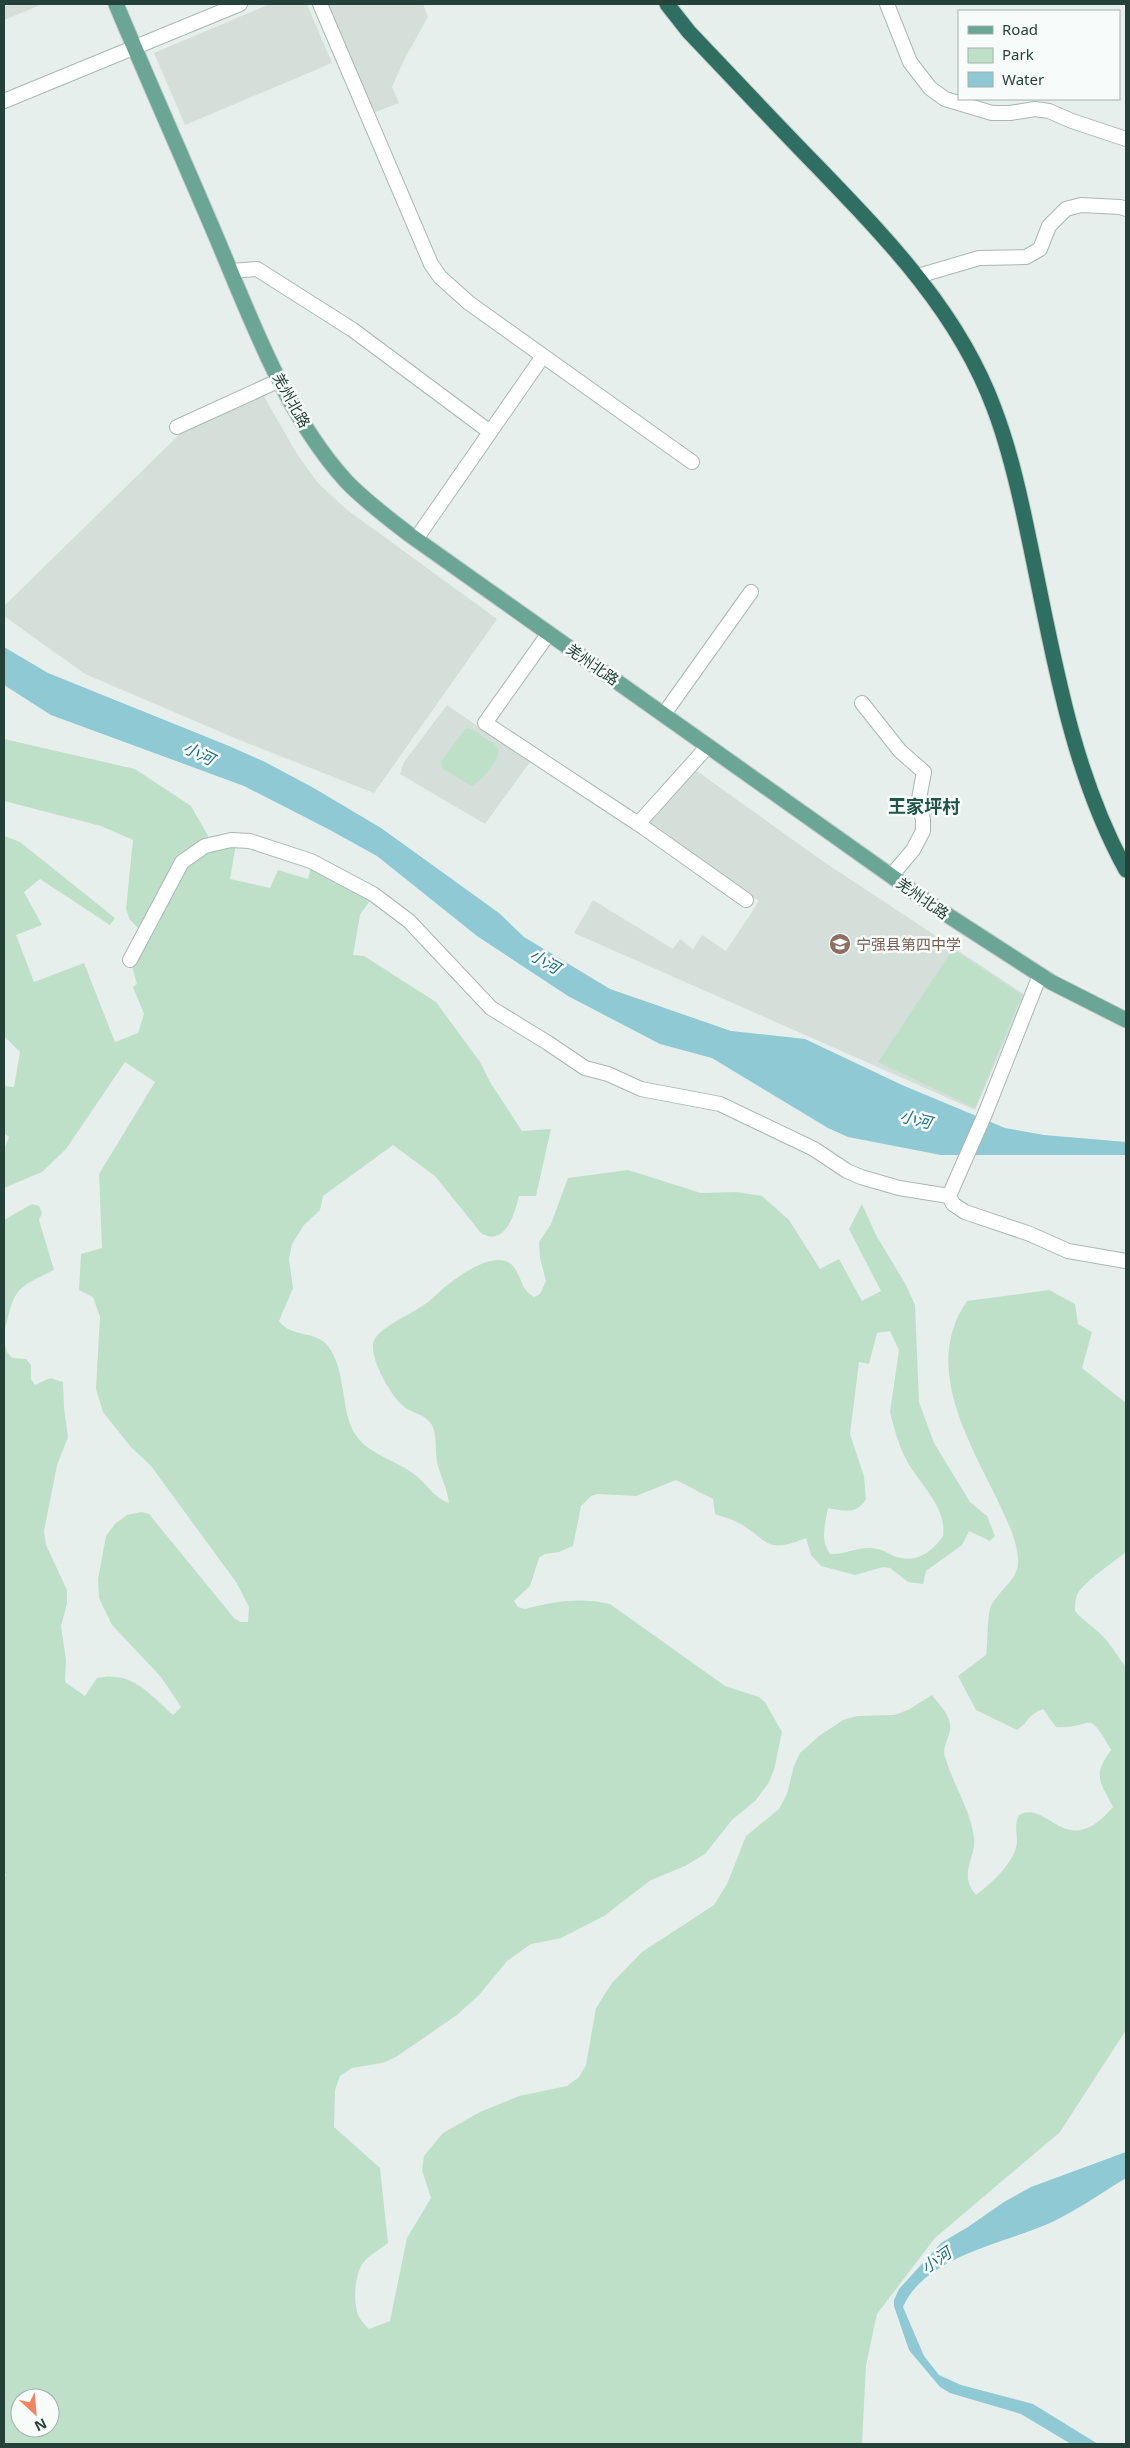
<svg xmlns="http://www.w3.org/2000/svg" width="1130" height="2448" font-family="'Noto Sans','Noto Sans SC',sans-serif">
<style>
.built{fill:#d4dfda}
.green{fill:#bfe0c8;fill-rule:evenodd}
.water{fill:#8ec9d4}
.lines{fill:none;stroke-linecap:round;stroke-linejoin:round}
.minor-casing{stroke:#a8b8b2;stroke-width:16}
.major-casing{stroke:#c2cac8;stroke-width:17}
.highway-casing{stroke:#c2cac8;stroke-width:17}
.minor{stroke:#fff;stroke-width:14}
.major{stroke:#6aa596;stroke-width:15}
.highway{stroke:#2f6f62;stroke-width:15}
.labels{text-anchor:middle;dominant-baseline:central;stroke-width:5;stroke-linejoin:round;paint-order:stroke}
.street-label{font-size:15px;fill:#24423a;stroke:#f7fbf9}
.education-label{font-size:15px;fill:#785e54;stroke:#f7fbf9;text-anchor:start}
.water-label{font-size:16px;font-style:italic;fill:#1c6f80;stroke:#f7fbf9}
.quarter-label{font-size:18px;font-weight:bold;fill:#1f5548;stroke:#f7fbf9}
</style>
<rect width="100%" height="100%" fill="#e6efeb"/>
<path class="built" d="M4 4H43L4 20Z
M270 4H307L332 63 185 125 154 53Z
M326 4H423L428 17 405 58 392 87 399 103 373 113Z
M262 393 297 454 318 483 346 509 497 619 374 793 237 739 85 674 4 616V606L187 427Z
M447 705 530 762 485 824 400 774 404 762Z
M694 769 824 862 1025 995 975 1110 574 933 593 900 673 949 680 939 693 949 702 935 726 951 759 901 646 825Z"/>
<path class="green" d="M466 728C473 728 478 733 483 737 488 740 496 743 498 750 501 759 480 783 471 786L442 768 441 761Z
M4 739 135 769 191 806 211 841 181 858 139 929 130 920 126 909 133 840 101 826 4 801Z
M4 836 20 842 115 918 110 925 40 879 24 892 42 925 16 935 34 982 84 963 115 1042 138 1033 144 1014 133 987 137 984 132 966 183 868 197 855 236 844 230 879 270 888 278 870 308 879 311 867 371 899 360 915 353 955 364 956 436 1002 480 1062 490 1082 522 1131 551 1129 536 1196H519C515 1213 505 1248 481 1233L435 1176 393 1145 323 1196 320 1210 304 1225 292 1244 289 1259 293 1288 279 1321C291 1338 315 1330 328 1346 347 1370 340 1415 357 1437 371 1455 397 1461 414 1474 426 1483 435 1499 449 1503 447 1489 442 1479 438 1466 434 1453 438 1438 432 1425 425 1413 409 1413 401 1404 390 1394 364 1350 376 1337 392 1319 418 1313 435 1296 448 1283 492 1248 511 1264 522 1274 520 1290 534 1297L540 1294 546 1281 540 1258 539 1242 551 1224 568 1178 628 1170 701 1193 736 1192 762 1196 789 1220 820 1269 839 1259 862 1301 881 1291 849 1229 862 1204 876 1235 906 1285 915 1305 919 1402 934 1443 970 1502 987 1516 995 1536 990 1541 969 1531 962 1545 926 1571 923 1584 908 1582 890 1568 883 1567 855 1575 821 1566 811 1555 806 1538C764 1555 770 1540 737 1522 730 1518 722 1517 715 1514L713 1499 676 1480 636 1496 598 1494 591 1496 581 1506 573 1546 559 1552 545 1554 539 1558 530 1586 514 1601 518 1607 525 1609C554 1601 580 1597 610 1604L725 1686 759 1697 765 1702 782 1732 774 1770 768 1784 755 1801 732 1820 705 1854 685 1866 651 1880 604 1916 561 1938 531 1944 507 1961 479 1995 457 2015 396 2057 382 2063 352 2068 340 2076 335 2090 334 2127 380 2168 388 2243C381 2249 369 2255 363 2263 354 2275 352 2308 361 2320 363 2323 366 2326 369 2329L390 2321 407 2238 431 2198 422 2170 424 2156 443 2133 480 2112 519 2096 567 2086 579 2077 586 2065 596 2008 612 1983 642 1952 714 1905 727 1884 746 1836 779 1809 787 1794 794 1766 800 1753 819 1736 843 1720 857 1716 894 1715 908 1710 932 1695C938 1703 949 1714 950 1724 952 1735 941 1747 945 1757 953 1784 970 1809 974 1837 977 1858 957 1873 976 1895 991 1884 1016 1861 1017 1842 1017 1831 1014 1825 1019 1815 1049 1799 1065 1863 1113 1807 1100 1781 1092 1776 1111 1750 1086 1705 1093 1730 1056 1727L1043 1709C1027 1715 1029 1722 1017 1730L976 1710 958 1676 986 1655C988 1644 987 1614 991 1606 999 1589 1020 1580 1018 1558 1016 1536 1005 1517 996 1497 967 1438 923 1364 967 1301L1049 1290 1075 1304 1078 1324 1092 1332 1082 1368 1126 1403V1552C1114 1562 1082 1583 1077 1595 1075 1600 1075 1606 1075 1611 1085 1623 1098 1629 1107 1641 1114 1649 1119 1659 1126 1667V2030L1060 2132 935 2238 877 2314 866 2365 862 2444H4V1879L6 1875 4 1872V1342L7 1352 12 1358 26 1359 31 1365V1379L35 1385 50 1378 63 1382 64 1408 68 1437 57 1465 44 1531 46 1545 67 1590V1604L61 1626 66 1660 65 1682 85 1696 97 1678C131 1670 150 1694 173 1715L181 1707 161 1677 112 1625 99 1598 98 1579 106 1536 115 1524 127 1515 142 1512 149 1514 234 1618 241 1622H248L249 1607 236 1582 151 1466 130 1446 103 1412 96 1389 100 1317 93 1297 79 1290 81 1254 102 1248 99 1174 155 1082 125 1062 66 1149 42 1172 4 1188V1149L9 1137 4 1133V1086L14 1087 20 1052 4 1036ZM890 1331 899 1350 890 1412C894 1428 899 1447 907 1461 920 1485 947 1507 943 1536 934 1550 918 1562 901 1558 887 1555 885 1548 868 1548 855 1548 843 1555 830 1554 820 1539 825 1525 828 1508 844 1511 857 1515 866 1499L864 1476 850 1434 859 1362 869 1364 877 1333ZM20 2398H50V2428H20Z
M953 949 1022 995 975 1108 878 1062Z
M32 1204 39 1206 42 1213 39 1220 54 1270C12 1290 15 1290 4 1334V1220Z"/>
<path class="water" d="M4 647 48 673 229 746 265 762 312 787 381 828 499 913 524 937 610 989 731 1031 805 1039 902 1085 1005 1128 1044 1135 1126 1142V1155H941L848 1137 828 1128 712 1058 660 1044 568 996 477 936 377 856 330 830 244 786 51 715 4 685Z
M1126 2152V2178C1101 2193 1076 2211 1050 2223 1003 2244 925 2256 903 2307L924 2356 939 2375 961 2385 1033 2404 1098 2444H1071L1021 2414 950 2393 940 2387 909 2350 894 2306V2300L899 2289 941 2243 968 2227 1004 2202 1031 2187Z"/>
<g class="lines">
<g class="minor-casing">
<path id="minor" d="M320 4 431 264 440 277 469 303 692 462
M887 4 910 62 930 88 945 99 992 113H1010L1035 109 1049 111 1072 121 1126 139
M4 101 240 4
M231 271 257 269 353 330 490 432
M918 276 979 258 1026 257 1040 249 1049 226 1066 209 1081 205 1120 207 1126 209
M177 427 280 380
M416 539 543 356
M549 633 485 723 643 827 746 900
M862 703 900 751 924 772 918 804 923 819V831L913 850 891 876
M664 714 751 592
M638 824 708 746
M130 960 182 862 205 846 231 840 250 841 311 861 373 894 409 921 491 1008 548 1043 585 1068 608 1074 641 1089 720 1104 814 1149 847 1171 861 1177 899 1188 949 1196 953 1204 965 1212 1030 1234 1068 1251 1126 1261
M949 1196 985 1114 1040 975"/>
</g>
<g class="major-casing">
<path id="major" d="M116 4C147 78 180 152 212 227 249 313 282 410 346 481 365 501 388 518 410 535L935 907 1051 982 1126 1020"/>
</g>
<g class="highway-casing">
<path id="highway" d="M667 4 689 32C732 77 774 122 817 166 887 239 958 311 994 408 1010 450 1020 495 1029 539 1053 652 1070 768 1126 870"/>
</g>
<use href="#minor" class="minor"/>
<use href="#major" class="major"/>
<use href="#highway" class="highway"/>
</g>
<defs>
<g id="school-disc" transform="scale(1.125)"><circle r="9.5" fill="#8d6e63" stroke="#f7fbf9"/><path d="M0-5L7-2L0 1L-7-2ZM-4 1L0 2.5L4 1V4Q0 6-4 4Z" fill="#fff"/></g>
</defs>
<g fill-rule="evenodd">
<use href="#school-disc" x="840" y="944"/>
</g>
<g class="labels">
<g class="street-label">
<text transform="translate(292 400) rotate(61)">羌州北路</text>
<text transform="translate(593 664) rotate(35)">羌州北路</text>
<text transform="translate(923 898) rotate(35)">羌州北路</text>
</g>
<g class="education-label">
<text x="856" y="944">宁强县第四中学</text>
</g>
<g class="water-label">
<text transform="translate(199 753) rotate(26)">小河</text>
<text transform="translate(545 961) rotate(30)">小河</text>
<text transform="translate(916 1119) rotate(14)">小河</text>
<text transform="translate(936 2260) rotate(-35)">小河</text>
</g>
<g class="quarter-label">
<text x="924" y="806">王家坪村</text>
</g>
</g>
<rect width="1130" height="2448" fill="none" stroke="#24423a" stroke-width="10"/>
<rect x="958" y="10" width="162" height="90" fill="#f7fbf9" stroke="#a3b1ad"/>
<rect x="968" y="26" width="25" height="8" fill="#6aa596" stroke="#a3b1ad"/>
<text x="1002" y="35" font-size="15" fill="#24423a">Road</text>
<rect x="968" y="48" width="25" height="15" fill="#bfe0c8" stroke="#a3b1ad"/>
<text x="1002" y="60" font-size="15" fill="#24423a">Park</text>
<rect x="968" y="72" width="25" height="15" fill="#8ec9d4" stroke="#a3b1ad"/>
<text x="1002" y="85" font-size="15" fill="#24423a">Water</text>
<g transform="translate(35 2413) rotate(154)"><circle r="24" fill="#f7fbf9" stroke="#a3b1ad"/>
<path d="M0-4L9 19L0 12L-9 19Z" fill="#f4845f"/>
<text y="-8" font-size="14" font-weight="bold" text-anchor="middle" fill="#24423a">N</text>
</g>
</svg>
